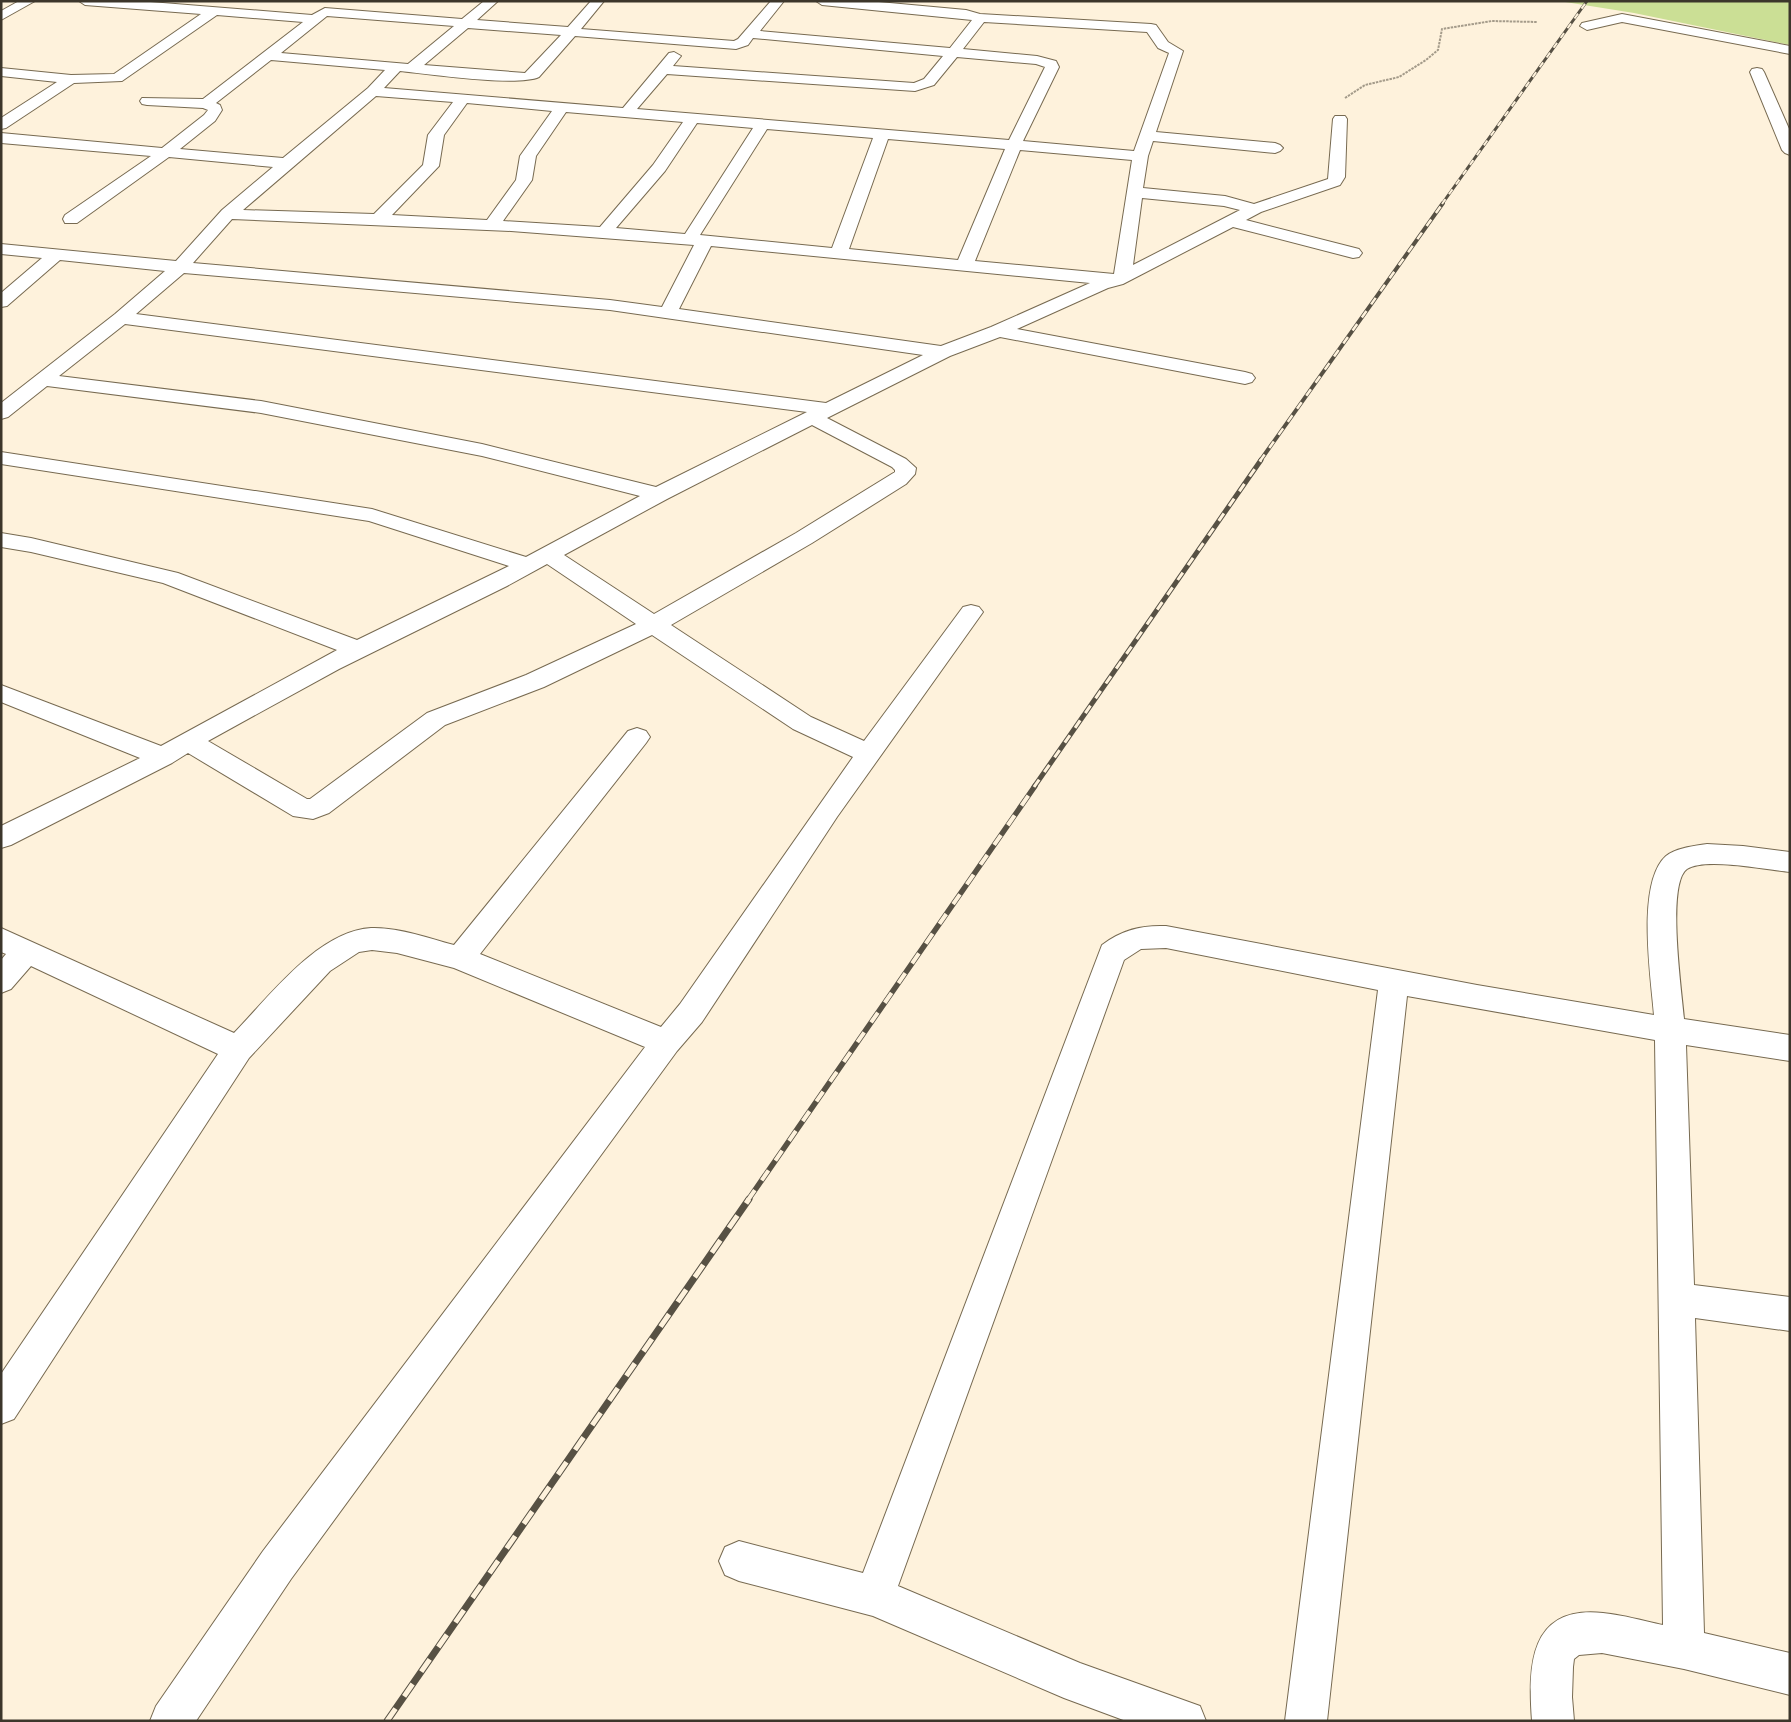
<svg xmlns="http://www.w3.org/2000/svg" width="1791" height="1722" font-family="'Open Sans',sans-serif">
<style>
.water{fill:#cbdf95}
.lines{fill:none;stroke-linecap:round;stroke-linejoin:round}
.minor-casing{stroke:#776a51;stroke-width:2}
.tertiary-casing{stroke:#776a51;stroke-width:2}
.path{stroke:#a49b8a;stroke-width:2;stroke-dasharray:2.5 1;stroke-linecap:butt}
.minor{fill:#fff;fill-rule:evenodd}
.tertiary{fill:#fff;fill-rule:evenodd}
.rail-far4-casing{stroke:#575144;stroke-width:3}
.rail-far3-casing{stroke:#575144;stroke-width:4}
.rail-far2-casing{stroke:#575144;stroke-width:5}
.rail-far1-casing{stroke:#575144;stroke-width:5.5}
.rail-casing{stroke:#575144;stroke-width:7}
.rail-far4{stroke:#fef2dc;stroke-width:2;stroke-dasharray:6;stroke-linecap:butt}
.rail-far3{stroke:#fef2dc;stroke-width:2.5;stroke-dasharray:8;stroke-linecap:butt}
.rail-far2{stroke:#fef2dc;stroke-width:3;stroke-dasharray:9;stroke-linecap:butt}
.rail-far1{stroke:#fef2dc;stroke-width:4;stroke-dasharray:12;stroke-linecap:butt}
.rail{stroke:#fef2dc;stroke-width:5;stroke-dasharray:15;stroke-linecap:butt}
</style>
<rect width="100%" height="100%" fill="#fef2dc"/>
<path class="water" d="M1559 1H1790V45L1634 13Z"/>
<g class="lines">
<g class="minor-casing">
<path id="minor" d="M79 1H138L312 15 325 8 462 19 484 1H498L477 20 568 27 591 1H604L581 29 734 41 738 39 771 1H784L760 31 950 48 972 20 822 5 816 1H868L966 10 980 14 1151 24 1156 25 1168 42 1183 51 1156 132 1275 143 1280 145 1283 148 1280 151 1275 153 1153 141 1148 156 1143 188 1225 196 1254 204 1328 179 1333 119 1335 116H1345L1347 119 1345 177 1340 185 1261 212 1246 220 1359 249 1362 253 1359 257 1353 258 1233 227 1123 284 1108 288 1017 329 1245 372 1252 374 1255 378 1252 382 1245 384 1000 337 950 356 827 418 906 459 916 468 915 474 906 484 812 543 671 625 811 717 864 741 963 607 971 605 979 607 983 612 837 817 702 1022 677 1051 291 1579 196 1721H150L156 1706 263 1551 645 1047 454 968 397 953 372 950 359 952 330 971 249 1058 14 1419 1 1424V1374L218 1054 31 966 11 989 1 993V960L6 954 1 952V928L234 1033C269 997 318 931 371 928 398 927 428 938 454 945L628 731 637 728 646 731 650 737 646 743 480 954 661 1027 680 1004 853 757 793 729 652 635 544 687 445 725 329 813 313 819 293 816 188 753 172 763 11 845 1 848V826L140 758 1 702V685L161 746 337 650 163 583 31 552 1 547V533L31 538 178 573 357 640 509 566 369 521 1 464V452L372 509 526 557 640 496 482 456 261 413 47 386 8 417 1 419V403L115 314 165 271 60 260 7 306 1 307V293L42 258 1 254V244L176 261 222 210 273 167 169 157 77 223H65L63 219 65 215 151 156 1 143V133L162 148 204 115 208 110 203 108 147 105 142 104 140 101 142 98 203 99 303 22 217 15 122 81 74 83 6 128 1 129V118L57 82 1 76V68L71 75 114 74 201 14 85 5ZM327 16 454 26 408 64 281 53ZM984 22 1147 32 1158 48 1169 53 1134 151 1023 141 1059 67 1056 61 1037 56 963 49ZM468 28 561 35 525 73 424 65ZM575 36 736 49 748 45 753 38 943 56 924 79 914 83 673 66 681 56 674 52 669 53 623 108 384 88 400 71C428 74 518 87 539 77ZM957 57 1036 64 1045 67 1009 140 637 109 667 74 915 91 934 85ZM271 60 385 70 368 88 283 158 180 149 215 121 222 110 220 105 216 103ZM376 96 453 102 428 135 423 165 374 214 243 210ZM467 103 552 111 520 156 516 180 487 220 392 215 439 166 444 135ZM566 112 683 122 653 165 600 227 503 221 532 180 536 156ZM697 123 753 128 685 234 616 228 665 171ZM767 129 873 138 832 248 700 235ZM888 139 1005 149 958 260 849 249ZM1020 150 1132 160 1114 274 975 261ZM1142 198 1224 206 1240 210 1133 265ZM232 219 511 231 694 245 662 307 610 300 193 263ZM711 246 1090 283 991 327 941 346 679 309ZM184 273 610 310 923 355 826 403 136 314ZM125 324 807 412 656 487 482 444 261 401 59 376ZM812 425 892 467 895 470V472L796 533 654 614 564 555 667 499ZM547 564 636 624 526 675 427 713 310 799H307L208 741 339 669 507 586Z
M1622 14 1790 46V54L1622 22 1587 30 1580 26 1582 23Z
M1757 68 1762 69 1764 72 1790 131V155L1785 153 1782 150 1750 72 1752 69Z
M1707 844 1743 846 1790 852V872C1768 870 1705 857 1687 869 1666 884 1682 993 1684 1019L1790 1035V1061L1686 1045 1694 1285 1790 1297V1331L1695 1318 1704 1633 1790 1653V1695L1684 1669 1602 1653 1579 1655 1574 1659 1573 1667 1572 1697 1574 1721H1532C1528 1666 1529 1605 1603 1613 1623 1615 1644 1621 1663 1625L1655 1040 1407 996 1327 1721H1285L1378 990 1166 948 1141 949 1124 960 898 1586 1080 1663 1200 1706 1206 1721H1126L1064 1698 873 1616 739 1581 725 1575 719 1561 725 1547 739 1541 863 1573 1102 945C1122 930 1141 925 1166 926L1477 985 1654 1015C1651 977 1636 883 1666 856 1676 848 1694 846 1707 844Z"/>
</g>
<g class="tertiary-casing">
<path id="tertiary" d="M19 1H35L1 20V11Z"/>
</g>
<path class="path" d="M1345 98 1365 85 1399 77 1426 60 1438 50 1442 29 1492 21 1537 22"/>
<use href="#minor" class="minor"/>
<use href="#tertiary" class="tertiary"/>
<g class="rail-far4-casing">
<path id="rail-far4" d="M1442 204 1587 1"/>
</g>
<g class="rail-far3-casing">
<path id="rail-far3" d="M1260 461 1443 203"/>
</g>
<g class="rail-far2-casing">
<path id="rail-far2" d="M1034 787 1261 460"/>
</g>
<g class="rail-far1-casing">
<path id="rail-far1" d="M748 1200 1035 786"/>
</g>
<g class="rail-casing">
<path id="rail" d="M387 1721 749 1199"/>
</g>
<use href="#rail-far4" class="rail-far4"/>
<use href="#rail-far3" class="rail-far3"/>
<use href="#rail-far2" class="rail-far2"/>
<use href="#rail-far1" class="rail-far1"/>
<use href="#rail" class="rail"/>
</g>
<rect width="1791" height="1722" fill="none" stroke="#3c362b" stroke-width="5"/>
</svg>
